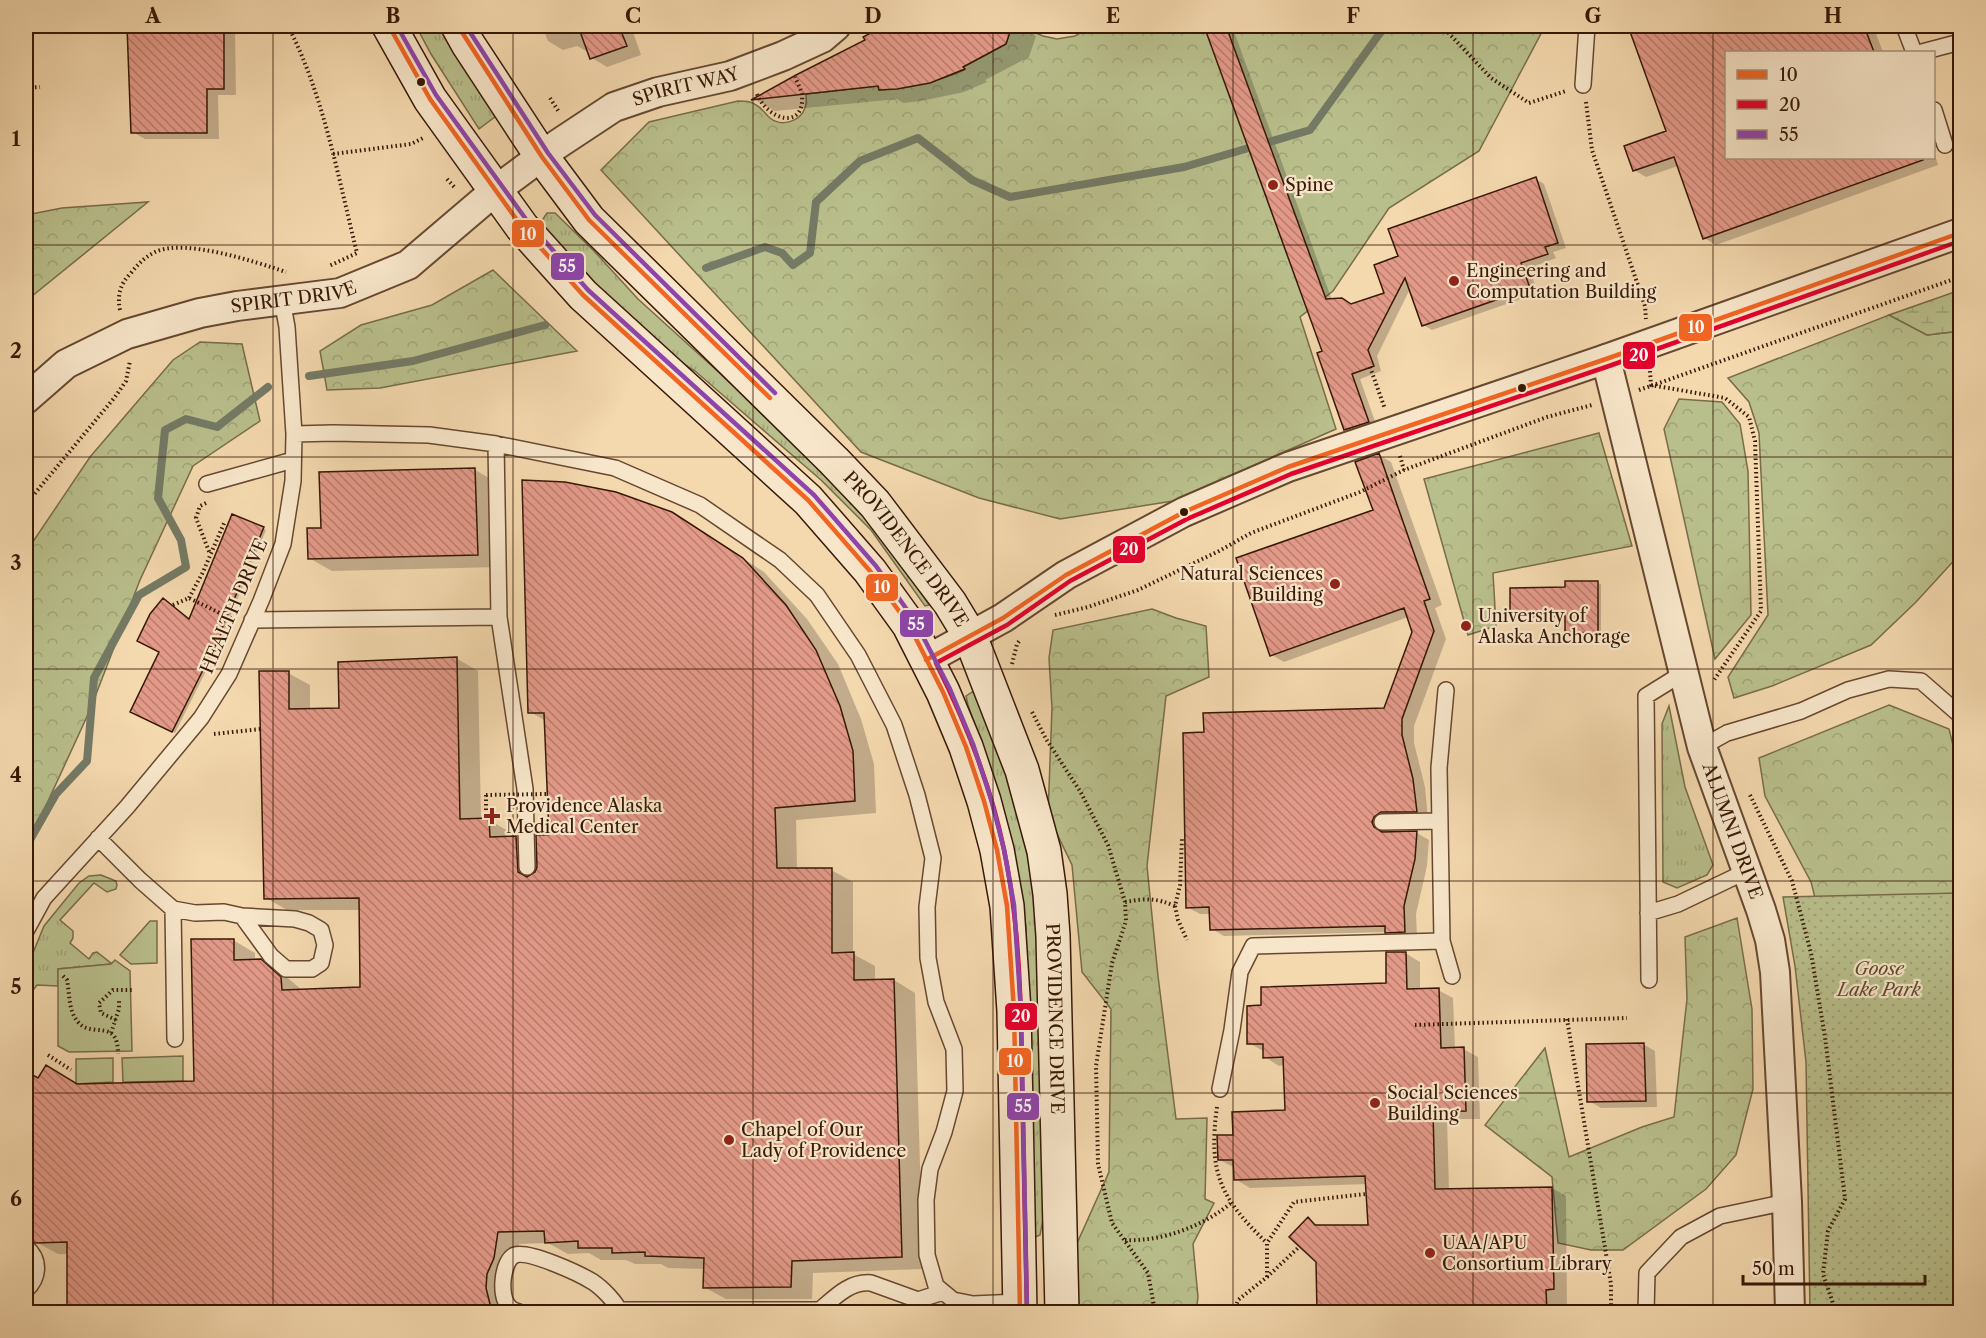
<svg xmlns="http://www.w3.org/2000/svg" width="1986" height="1338" font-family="'Libre Caslon Text',serif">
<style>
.grass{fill:url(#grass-tufts);stroke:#786c49;stroke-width:1.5}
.forest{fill:url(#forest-crowns);stroke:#786c49;stroke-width:1.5}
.wetland{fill:url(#wetland-marsh);stroke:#786c49;stroke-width:1.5}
.park{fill:url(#park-dots);stroke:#786c49;stroke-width:1.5}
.garden{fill:#b9bf8c;stroke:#786c49;stroke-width:1.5}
.shadow{fill:#0003}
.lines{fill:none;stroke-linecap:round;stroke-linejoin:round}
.stream{stroke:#747a65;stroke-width:8}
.building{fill:url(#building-back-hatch);stroke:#371806;stroke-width:1.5}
.service-casing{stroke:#664830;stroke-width:18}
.minor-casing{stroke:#664830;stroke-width:32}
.secondary-casing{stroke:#371806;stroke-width:36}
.path{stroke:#371806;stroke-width:4;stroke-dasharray:1.5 3;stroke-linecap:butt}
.service{stroke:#f8e6ca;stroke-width:15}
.minor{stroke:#f8e6ca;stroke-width:28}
.secondary{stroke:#f8e6ca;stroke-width:33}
.path-bridge{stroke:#371806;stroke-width:4;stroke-dasharray:1.5 3;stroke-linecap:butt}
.bus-1-casing{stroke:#f8e6ca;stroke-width:9}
.bus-2-casing{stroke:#f8e6ca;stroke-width:9}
.bus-3-casing{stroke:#f8e6ca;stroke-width:9}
.bus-1{stroke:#f26522;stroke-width:4.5}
.bus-2{stroke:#e4002b;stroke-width:4.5}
.bus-3{stroke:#8e44ad;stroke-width:4.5}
.grid{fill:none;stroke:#371806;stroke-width:1.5;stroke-opacity:0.55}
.bus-dot{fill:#371806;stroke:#f8e6ca;stroke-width:2}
.poi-dot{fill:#8f2418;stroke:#f8e6ca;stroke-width:2}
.labels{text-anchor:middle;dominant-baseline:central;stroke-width:4.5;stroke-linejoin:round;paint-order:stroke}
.street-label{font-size:18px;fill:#371806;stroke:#f8e6ca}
.poi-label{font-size:18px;fill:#371806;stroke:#f8e6ca;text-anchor:start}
.park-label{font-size:18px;font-style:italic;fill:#5e4a2e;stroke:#f8e6ca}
.line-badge{stroke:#f8e6ca;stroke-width:2}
.badge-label{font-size:16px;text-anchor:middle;font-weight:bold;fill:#fff}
.neatline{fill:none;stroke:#371806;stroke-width:2}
.grid-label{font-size:20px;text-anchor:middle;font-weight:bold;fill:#371806}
</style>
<defs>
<pattern id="grass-tufts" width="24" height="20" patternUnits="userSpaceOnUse" patternTransform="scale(1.5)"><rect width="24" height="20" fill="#b9bf8c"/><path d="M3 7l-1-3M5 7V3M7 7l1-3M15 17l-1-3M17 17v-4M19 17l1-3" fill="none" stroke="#a0a377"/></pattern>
<pattern id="forest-crowns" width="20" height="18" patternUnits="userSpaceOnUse" patternTransform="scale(1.5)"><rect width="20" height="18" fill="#b9bf8c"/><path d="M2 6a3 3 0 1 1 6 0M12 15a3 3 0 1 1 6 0" fill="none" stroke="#a0a377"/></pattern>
<pattern id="wetland-marsh" width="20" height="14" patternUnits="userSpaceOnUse" patternTransform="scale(1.5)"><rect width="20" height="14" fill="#b9bf8c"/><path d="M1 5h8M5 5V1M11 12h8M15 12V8" fill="none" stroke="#a0a377"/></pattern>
<pattern id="park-dots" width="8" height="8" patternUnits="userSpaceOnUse" patternTransform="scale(1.5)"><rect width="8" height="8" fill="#b9bf8c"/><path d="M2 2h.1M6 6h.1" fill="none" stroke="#a0a377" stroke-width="1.8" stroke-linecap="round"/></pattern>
<pattern id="building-back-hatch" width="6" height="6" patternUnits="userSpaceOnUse" patternTransform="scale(1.5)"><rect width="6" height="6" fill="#e39988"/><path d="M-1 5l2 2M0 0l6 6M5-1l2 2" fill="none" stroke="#b97c6d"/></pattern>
</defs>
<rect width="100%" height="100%" fill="#f4d8ae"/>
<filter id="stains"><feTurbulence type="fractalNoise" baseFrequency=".00333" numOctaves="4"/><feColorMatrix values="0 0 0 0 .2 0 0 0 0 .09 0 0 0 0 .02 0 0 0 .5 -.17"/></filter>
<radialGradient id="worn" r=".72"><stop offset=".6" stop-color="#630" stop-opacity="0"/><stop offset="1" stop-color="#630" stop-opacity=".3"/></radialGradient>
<path class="grass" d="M416 26H444L496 116 479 129 431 54Z
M547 213H555L594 251 638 299 766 415 849 499 888 544 929 605 925 606 871 530 821 480 695 371 642 337 543 232 541 222Z
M972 692 979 695 1002 759 1030 863 1038 919 1046 1204 1040 1235 1035 1237 1033 1235 1026 927C1020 879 1011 833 997 787 988 759 977 732 968 705L966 696Z
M1669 706 1685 787 1713 865 1707 875 1677 888 1663 882 1662 724Z
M101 875 116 881 117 885 116 889 107 892 94 883 60 920 73 931V938L70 943 89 959 93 953 97 952 112 964 58 969V986L37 985 31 993H26V970L44 926 79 883 89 876Z"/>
<path class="forest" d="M1093 26H1545L1479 151 1389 208 1333 291 1300 317 1336 429 1173 501 1060 519 979 498 861 452 601 170 649 122 738 101C745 101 751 101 756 105 762 108 765 114 770 118 781 127 800 122 805 108 807 103 806 98 806 94L878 86 879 90C909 88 937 82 964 70L963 67 1006 44 1010 31 1026 29 1043 36 1057 39 1075 36Z
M148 202 26 301V215L62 208Z
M493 270 577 351 380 388 327 390 320 351 361 325 432 305Z
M1889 315 1927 335 1960 331V554L1916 602 1871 645 1772 686 1734 698 1728 677 1768 615 1759 433 1749 402 1728 378Z
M200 342 242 344 260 421 193 466 140 580 90 710 26 849V552L90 457 173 360Z
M1679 399 1722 402 1740 424 1748 471 1751 615 1715 659 1664 429Z
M1599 433 1632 546 1493 573 1496 626 1468 635 1424 479Z
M1152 609 1176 618 1206 626 1209 677 1166 696 1147 866 1158 976 1176 1119 1207 1118 1205 1199 1214 1203 1193 1244 1198 1297 1196 1312H1075L1074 1250 1109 1172 1111 1009 1082 972 1072 865 1048 815 1052 708 1049 658 1053 630Z
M1889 705 1949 729 1960 773V1312H1848L1830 956 1811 882 1765 796 1759 758Z
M1737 918 1752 1009 1753 1089 1736 1155 1706 1189 1623 1250H1591L1558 1243 1552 1177 1485 1125 1545 1048 1569 1157 1642 1127 1674 1117 1687 999 1685 937Z"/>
<path class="wetland" d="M1960 290V331L1927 335 1889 315Z"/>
<path class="park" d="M1960 893V1312H1810L1806 1062 1795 966 1783 897Z"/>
<path class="garden" d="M150 921H157V963L131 964 120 955Z
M115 960 130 971 132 1051 69 1052 58 1046V969L111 964Z
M183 1056V1081L123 1082 122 1058Z
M113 1058V1082L76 1084V1059Z"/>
<path class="shadow" d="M129 26H235L236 95H218L219 139H145L133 132Z
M542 26H631L641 55 607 67 592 58 590 53 577 46 563 50 548 41Z
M890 26H1022L1036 36 1029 57 985 80 987 82 964 92 921 101 903 103 897 99 775 111 754 99 867 41 875 32Z
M1206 26H1232L1332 300 1352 306 1386 294 1400 257 1536 179 1544 184 1566 248 1553 252 1556 258 1529 268 1538 293 1432 330 1423 325 1410 289 1377 356 1381 371 1360 379 1377 427 1354 434 1345 429 1324 352Z
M1630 26H1873L1883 52H1726V158H1934V152L1938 165 1716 245 1704 238 1678 166 1646 177 1634 170 1668 132Z
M1379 455 1391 462 1442 605 1435 608 1446 639 1414 726V743L1425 787 1428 818 1384 829 1385 833H1417L1429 840 1427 866 1416 914 1417 938 1399 939 1388 932 1224 936 1212 929 1211 914H1200L1187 907 1205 733 1385 710 1413 632 1408 617 1284 662 1272 655 1375 510Z
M475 470 498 483 500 567 332 571 309 558 322 529Z
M694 527 764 572 807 619 838 664 861 719 874 764 876 813 796 820 797 870H831L853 882V954L875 966V981L894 980 915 993 923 1269 813 1273 812 1299H726L704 1287 705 1269 668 1268 661 1264H635L626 1260H601L589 1253 568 1254 548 1243 519 1244 515 1271 508 1287 510 1312H69L68 1254H58L36 1242 39 1080 77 1085 196 1082 233 940 255 953V961H261L283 974 302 990 362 988 361 910H287L266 898 288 673 310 685V710H341L456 658 478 671 481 820H489L510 832 511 838 516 837 538 850 550 837 546 721 530 712Z
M263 528 266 530 223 634 224 635 175 733 132 711 190 620Z
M1598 583 1601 584V634L1570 633 1567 632V618H1515L1512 617Z
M1405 953 1420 962V990H1438L1453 998 1455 1049H1463L1478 1057 1480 1119H1447L1449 1190 1552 1188 1566 1196 1567 1312H1319L1318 1261 1308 1219 1321 1227 1369 1226 1367 1184 1250 1188 1235 1179V1168L1220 1160 1234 1136 1287 1112 1285 1065 1279 1066 1265 1057 1263 1051 1249 1043 1388 984Z
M1643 1044 1655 1051 1657 1107 1601 1108 1589 1101Z"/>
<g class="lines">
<path class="stream" d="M706 268 765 247 782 253 793 265 810 253 816 202 860 161 918 138 972 180 1010 197 1184 167 1310 130 1385 26
M309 376 413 361 545 325
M26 847 56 794 87 761 94 678 139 595 186 567 181 540 158 498 165 430 186 419 217 427 268 387"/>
</g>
<path class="building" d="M127 26H224V89H207V133H131Z
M578 26H619L627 46 590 59Z
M884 26H1012L1006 44 963 67 965 69 930 83 897 89 879 90 878 86 751 100 796 75 865 40 863 37Z
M1204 26H1226L1326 299 1342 298 1351 304 1384 293 1374 265 1398 256 1388 229 1536 177 1558 243 1545 247 1548 254 1521 263 1530 288 1422 326 1405 278 1368 350 1374 366 1352 374 1369 422 1344 430 1317 353 1322 351Z
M1628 26H1864L1874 52H1726V158H1923V160L1703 239 1674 157 1633 171 1624 146 1666 131Z
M1379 453 1430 599 1424 601 1434 631 1402 719V735L1413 779 1417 812H1381L1374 817 1372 822 1374 827 1382 832 1417 831 1415 859 1404 906 1405 932 1385 933V926L1210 930 1209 907 1186 908 1183 733 1204 732 1203 713 1384 708 1412 632 1404 608 1270 656 1236 558 1373 510 1355 462Z
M475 468 478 555 308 559 307 528H321L319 472Z
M522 480 565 482 616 492 672 512 743 558 786 605 816 650 840 706 853 751 855 801 775 808 777 868H832V953L854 952V980L894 979 902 1257 792 1261 791 1287 703 1288 704 1258 645 1256V1252L612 1253V1248H578V1241L545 1243 544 1231 498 1232 494 1258 487 1274 486 1288 492 1312H67V1242L35 1243 31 1239 29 1073 38 1078 46 1065 77 1084 194 1081 191 939H234V960L261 959 281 977 282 990 360 987 359 898 264 899 259 671H289V709L339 708 338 662 457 657 460 819 489 818 490 837 516 836 518 872 527 877 535 872 537 867 536 835H549L544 713H528Z
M232 514 264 527 221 631 222 632 172 732 130 712 159 652 137 641 150 614 163 598 189 619Z
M1565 581H1598V633L1565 632V616L1510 617V588L1565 587Z
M1386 952H1406L1407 989 1439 988 1441 1048 1464 1047 1466 1111 1433 1112 1435 1189 1552 1187 1554 1289 1546 1290 1547 1312H1317L1316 1262 1289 1237 1308 1217 1315 1225H1368L1365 1176 1234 1180 1233 1160H1218L1217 1135H1233L1232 1112 1285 1110 1283 1057 1263 1058V1044H1247V1006L1261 1005V987L1386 983Z
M1644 1043 1646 1101 1587 1102 1586 1044Z"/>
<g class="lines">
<g class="service-casing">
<path id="service" d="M1904 26 1914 52
M1922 52 1960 42
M1583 85 1587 26
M1934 110 1945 145
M294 434 333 433 429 435 496 444 615 468 700 505 780 560 817 595 858 655 894 725 917 795 933 858 927 907 928 958 936 1002 954 1049 955 1091 944 1132 930 1169 926 1200 927 1255 936 1286 953 1300 973 1304 1020 1302
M207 484 293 460
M499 617 525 789 527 867
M252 620 499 617 496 444
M1446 690 1439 768 1442 941 1452 976
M1702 747 1727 733 1801 711 1848 690 1889 679 1921 681 1960 715
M1382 822 1440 821
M98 838 140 880 173 909 195 913 224 912 242 916 295 919 309 923 321 930 325 945 321 963 312 969H286L271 956 242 916
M173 909 175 1039
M1648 913 1678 904 1747 871
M26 931 44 898 127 807 201 718 229 674 261 601 283 544 293 481 294 434 287 327 282 300
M1649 980 1646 696 1683 673
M1220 1089 1232 1030 1240 972 1253 946 1442 941
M26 1247C40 1259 40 1277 26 1290
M620 1310H832L837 1312
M820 1310C835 1297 850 1281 871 1283L918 1300 943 1292
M519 1312C516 1311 510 1309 508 1305 499 1296 502 1260 515 1255 529 1250 580 1274 593 1282 602 1288 616 1302 620 1312
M1646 1312 1647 1273 1681 1237 1720 1216 1787 1202"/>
</g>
<g class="minor-casing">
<g id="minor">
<path id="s1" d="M1606 359 1702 747 1761 910 1770 940 1775 972 1787 1202 1790 1312"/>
<path id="s2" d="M26 399 66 364 127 334 200 313 237 306 340 293 408 265 496 190 558 144 614 107 658 92 730 76 783 56 822 38 836 26"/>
<path d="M926 660 1003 618 1066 575 1184 512 1288 467 1606 359 1960 233"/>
</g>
</g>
<g class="secondary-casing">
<g id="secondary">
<path d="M389 26 430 99 522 227 583 295 808 500 870 571 909 625 943 692 966 747 984 801 997 850 1007 906 1014 1011 1020 1312"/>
<path id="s3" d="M458 26 468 44 542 157 589 220 834 461 875 504 950 603 970 636 1022 770 1044 851 1050 894 1053 936 1062 1312"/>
</g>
</g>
<path class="path" d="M288 26C324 96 338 177 357 253L329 266
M1442 26 1491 78 1529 103 1566 91
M26 88 40 87
M757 94C768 121 805 130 802 95 801 89 797 82 795 77
M550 98 559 112
M1586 102 1592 150 1645 306 1646 319
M333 154 411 144 423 138
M447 179 456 189
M120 310C117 295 120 284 131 273 138 264 145 257 155 252 185 238 256 262 286 272
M1370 367 1385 409
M1650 371 1651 385 1725 398 1749 417 1755 441 1761 611 1714 680 1715 682
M1639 390 1960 277
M1400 456 1404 470
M206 503 200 506 196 518 210 554
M26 504 115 397 126 381 130 361
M189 598 203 572 225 521
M173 605 189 598 232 619
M1055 615 1088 607 1138 590 1219 551 1251 533 1360 492 1404 470 1547 417 1592 405
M1012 664 1017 644 1020 640
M1032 712 1046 739 1080 791 1108 845 1125 902 1126 921 1112 963 1096 1066 1098 1164 1112 1223 1148 1273 1155 1312
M214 734 261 729
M486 795V818
M1750 795 1792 881 1811 953 1825 1037 1845 1199 1828 1231 1823 1274 1836 1312
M1125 902C1146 898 1156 898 1175 906L1180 885 1182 838
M1175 906 1178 920 1187 940
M63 976 67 980C70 995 68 1010 78 1022 92 1039 118 1017 118 1054
M1567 1019 1611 1284V1312
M116 1020 101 1013 99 1003 113 990H134
M1415 1025 1627 1018
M111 1033 119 1009V999
M48 1055 71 1070
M1217 1107C1208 1172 1220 1198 1267 1243
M1125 1240C1161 1242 1204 1226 1231 1203
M1267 1277V1243L1294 1202 1366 1194
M1234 1312 1238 1300 1267 1277 1299 1247"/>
<use href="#service" class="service"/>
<use href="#minor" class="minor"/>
<use href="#secondary" class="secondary"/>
<path class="path-bridge" d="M486 795 547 794"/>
<g class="bus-1-casing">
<path id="bus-1" d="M389 26 430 99 522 227 583 295 808 500 870 571 909 625 943 692 966 747 984 801 997 850 1007 906 1014 1011 1020 1312
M458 26 542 157 589 220 770 398
M926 660 1003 618 1066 575 1184 512 1288 467 1606 359 1960 233"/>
</g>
<g class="bus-2-casing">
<path id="bus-2" d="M1027 1312C1026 1235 1024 1158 1022 1080 1021 1003 1020 926 1004 850 991 785 966 723 936 663L1007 625 1070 581 1187 519 1291 474 1609 366 1960 241"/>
</g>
<g class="bus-3-casing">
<path id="bus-3" d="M397 26 436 95 528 222 588 290 814 495 876 566 915 621 950 689 973 744 991 799 1004 849 1014 905 1021 1011 1027 1312
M466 26 548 153 595 215 775 393"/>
</g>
<use href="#bus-1" class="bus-1"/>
<use href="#bus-2" class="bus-2"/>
<use href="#bus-3" class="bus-3"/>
</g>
<path class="grid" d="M273 26V1312M513 26V1312M753 26V1312M993 26V1312M1233 26V1312M1473 26V1312M1713 26V1312M26 245H1960M26 457H1960M26 669H1960M26 881H1960M26 1093H1960"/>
<g class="bus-dot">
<circle cx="421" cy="82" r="5"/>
<circle cx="1522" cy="388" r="5"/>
<circle cx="1184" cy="512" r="5"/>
</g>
<g class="poi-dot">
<circle cx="1273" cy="185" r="6"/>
<circle cx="1454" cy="281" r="6"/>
<circle cx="1335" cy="584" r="6"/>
<circle cx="1466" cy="626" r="6"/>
<path d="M489 807h6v6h6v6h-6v6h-6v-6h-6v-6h6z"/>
<circle cx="1375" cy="1103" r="6"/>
<circle cx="729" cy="1140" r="6"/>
<circle cx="1430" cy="1253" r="6"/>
</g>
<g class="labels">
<g class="street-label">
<text stroke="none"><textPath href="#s2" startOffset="747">SPIRIT WAY</textPath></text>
<text stroke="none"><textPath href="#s2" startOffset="292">SPIRIT DRIVE</textPath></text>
<text stroke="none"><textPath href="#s3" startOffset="692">PROVIDENCE DRIVE</textPath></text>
<text transform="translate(234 606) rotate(-67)">HEALTH DRIVE</text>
<text stroke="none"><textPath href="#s1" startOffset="489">ALUMNI DRIVE</textPath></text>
<text stroke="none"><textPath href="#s3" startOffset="1196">PROVIDENCE DRIVE</textPath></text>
</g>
<g class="poi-label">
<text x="1285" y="185">Spine</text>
<text x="1466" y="271">Engineering and<tspan x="1466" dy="21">Computation Building</tspan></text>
<text x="1323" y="574" text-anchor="end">Natural Sciences<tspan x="1323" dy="21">Building</tspan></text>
<text x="1478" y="616">University of<tspan x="1478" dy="21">Alaska Anchorage</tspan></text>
<text x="506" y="806">Providence Alaska<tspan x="506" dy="21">Medical Center</tspan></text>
<text x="1387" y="1093">Social Sciences<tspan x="1387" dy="21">Building</tspan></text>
<text x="741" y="1130">Chapel of Our<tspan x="741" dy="21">Lady of Providence</tspan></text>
<text x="1442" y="1243">UAA/APU<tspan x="1442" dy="21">Consortium Library</tspan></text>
</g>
<g class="park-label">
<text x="1879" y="969">Goose<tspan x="1879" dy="21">Lake Park</tspan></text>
</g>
</g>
<g class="line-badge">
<rect x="511" y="219" width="34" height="29" rx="6" fill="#f26522"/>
<rect x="550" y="252" width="35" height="29" rx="6" fill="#8e44ad"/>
<rect x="1678" y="313" width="35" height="29" rx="6" fill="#f26522"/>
<rect x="1622" y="341" width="34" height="29" rx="6" fill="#e4002b"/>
<rect x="1112" y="535" width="34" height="29" rx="6" fill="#e4002b"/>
<rect x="865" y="573" width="34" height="29" rx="6" fill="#f26522"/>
<rect x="899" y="609" width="35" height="29" rx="6" fill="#8e44ad"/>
<rect x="1004" y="1002" width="34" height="29" rx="6" fill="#e4002b"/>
<rect x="998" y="1047" width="34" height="29" rx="6" fill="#f26522"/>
<rect x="1006" y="1092" width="34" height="29" rx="6" fill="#8e44ad"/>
</g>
<g class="badge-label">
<text x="528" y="240">10</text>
<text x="567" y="272">55</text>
<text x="1696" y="333">10</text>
<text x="1639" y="361">20</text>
<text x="1129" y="555">20</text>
<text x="882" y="593">10</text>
<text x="916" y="630">55</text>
<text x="1021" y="1022">20</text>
<text x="1015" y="1067">10</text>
<text x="1023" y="1112">55</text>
</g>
<rect width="1986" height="1338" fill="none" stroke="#f4d8ae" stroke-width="66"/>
<rect x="1725" y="51" width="210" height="108" fill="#f8e6ca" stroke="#ab947c" stroke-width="1.5"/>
<rect x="1737" y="70" width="30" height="9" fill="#f26522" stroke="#ab947c" stroke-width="1.5"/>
<text x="1779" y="81" font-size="18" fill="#371806">10</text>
<rect x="1737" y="100" width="30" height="9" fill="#e4002b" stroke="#ab947c" stroke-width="1.5"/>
<text x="1779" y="111" font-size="18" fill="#371806">20</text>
<rect x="1737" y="130" width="30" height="9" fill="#8e44ad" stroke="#ab947c" stroke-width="1.5"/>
<text x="1779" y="141" font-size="18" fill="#371806">55</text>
<path d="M1743 1275v9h182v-9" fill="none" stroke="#371806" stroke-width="3"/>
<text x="1752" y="1275" font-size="18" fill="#371806" stroke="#f8e6ca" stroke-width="4.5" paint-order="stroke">50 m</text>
<rect x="33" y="33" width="1920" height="1272" class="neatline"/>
<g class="grid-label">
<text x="153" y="23">A</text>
<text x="393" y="23">B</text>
<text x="633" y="23">C</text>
<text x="873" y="23">D</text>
<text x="1113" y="23">E</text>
<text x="1353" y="23">F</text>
<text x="1593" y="23">G</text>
<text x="1833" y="23">H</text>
<text x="16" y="146">1</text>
<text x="16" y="358">2</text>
<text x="16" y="570">3</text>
<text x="16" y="782">4</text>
<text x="16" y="994">5</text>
<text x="16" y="1206">6</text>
</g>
<rect width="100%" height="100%" filter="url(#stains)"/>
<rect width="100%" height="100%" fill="url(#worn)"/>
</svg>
